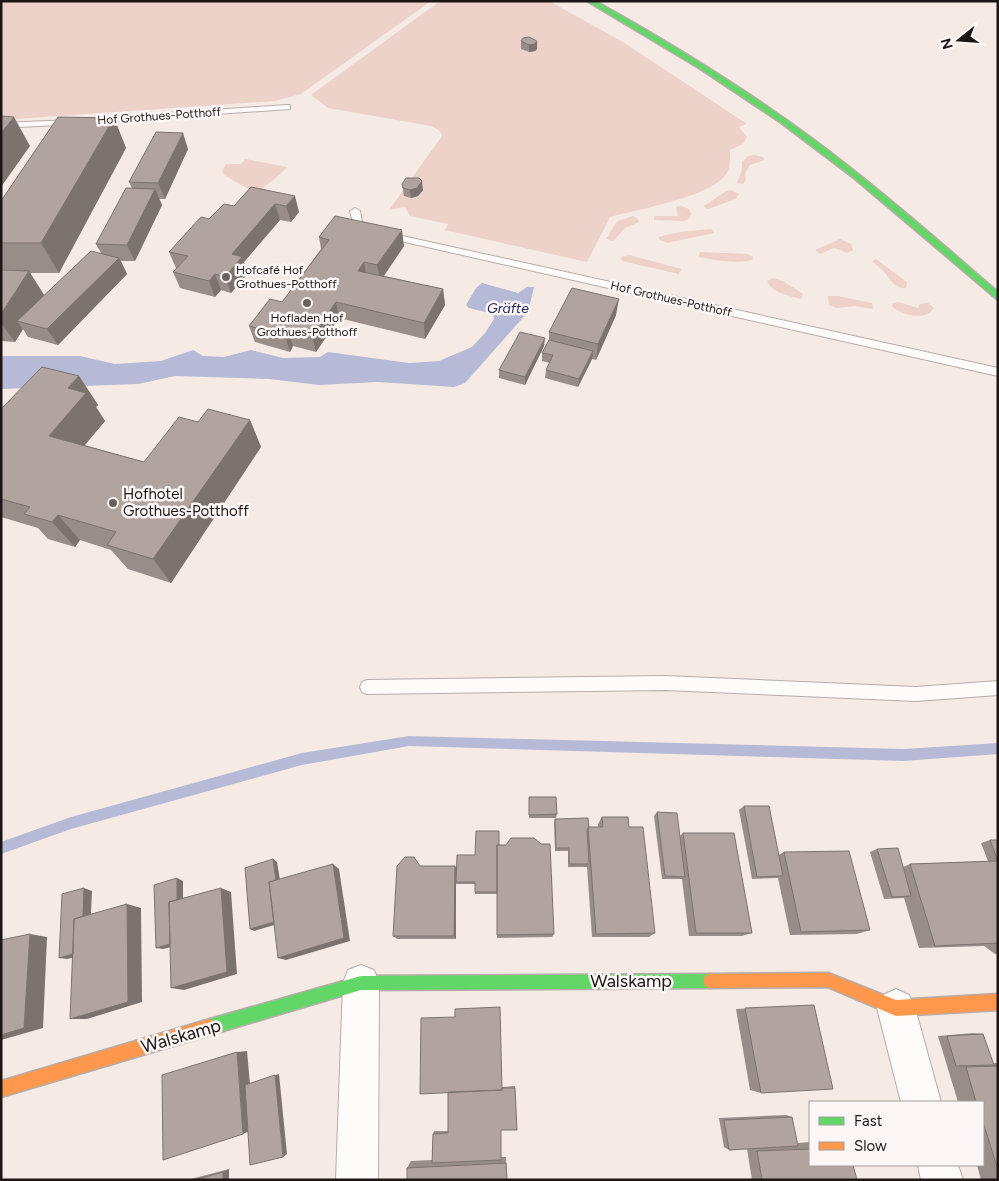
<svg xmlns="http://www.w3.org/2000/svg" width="999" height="1181" font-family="Figtree,sans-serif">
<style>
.green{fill:#ecd2c9}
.water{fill:#b6bad6}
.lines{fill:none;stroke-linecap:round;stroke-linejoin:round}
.stream{fill:#b6bad6;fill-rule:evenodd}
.lane-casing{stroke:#b6ada9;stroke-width:2}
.street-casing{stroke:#b6ada9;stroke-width:2}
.fast-casing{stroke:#b6ada9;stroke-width:3}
.slow-casing{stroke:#b6ada9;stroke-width:3}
.lane{fill:#fefcfb;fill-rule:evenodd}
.street{fill:#fefcfb;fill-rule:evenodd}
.fast{fill:#63d668;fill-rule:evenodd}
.slow{fill:#ff974d;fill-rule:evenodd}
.wall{fill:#988d89}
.shaded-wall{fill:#7c736f}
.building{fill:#b1a49f;stroke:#7c736f}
.poi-dot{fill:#6a605d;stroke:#fcf7f6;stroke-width:2}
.labels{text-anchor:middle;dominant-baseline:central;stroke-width:5;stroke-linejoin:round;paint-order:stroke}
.far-street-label{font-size:12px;fill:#1e1614;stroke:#fcf7f6}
.far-poi-label{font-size:12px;fill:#1e1614;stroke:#fcf7f6;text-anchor:start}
.far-water-label{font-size:14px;font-style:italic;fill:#21275b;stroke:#fcf7f6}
.poi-label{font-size:15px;fill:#1e1614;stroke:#fcf7f6;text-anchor:start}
.near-street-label{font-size:18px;fill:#1e1614;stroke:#fcf7f6}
</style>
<rect width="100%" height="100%" fill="#f6eae5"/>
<path class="green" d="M1 1H431L301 94 275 101 1 120Z
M440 1H549L623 42 747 124 739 127 747 137 743 144 730 150C730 160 731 168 725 176 706 198 639 209 610 217L587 262 445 230 448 224 410 216 405 207 389 210 442 136 440 131 431 126 328 108 311 95Z
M755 155 763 157 765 160 750 165 745 174 746 180 743 184 737 183 742 170V162L748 156Z
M245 159 287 167C278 178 267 183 257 194L224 175 222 172 226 164H241Z
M731 190 739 194 736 199 708 209 703 206C714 202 720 192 731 190Z
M681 206 689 209 691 214 689 219 684 221 654 220V216H678L676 207Z
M633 216 637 218 639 222 625 228 613 241 606 239 617 221Z
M711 229 714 233 667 243 660 240 658 237 680 232Z
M840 239 851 244 853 250 847 253 834 248 820 254 815 250Z
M700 252 748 254 753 257 752 260C738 264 713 260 699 257Z
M630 255 681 269 679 274 622 261 621 258 623 256Z
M876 259 907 282 906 288C893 289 889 276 881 269 878 266 875 264 872 261Z
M773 278 783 281 803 294 801 299C790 296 771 292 767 281Z
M828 296H838L872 303 873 309 855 306 837 308 829 305Z
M899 302 918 308 920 304 928 303 934 308C926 321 902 316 892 306L893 303Z"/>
<path class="water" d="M482 283 518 293 527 287H534L528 312 465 383 454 387 378 382 319 385 269 379 175 376 138 384 1 389V356H80L115 364 161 361 193 350 203 356 224 357 251 350 283 358 320 357 328 352 409 363 439 361 472 347 485 333 494 319 493 314 469 308 466 305 476 288Z"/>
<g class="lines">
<path class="stream" d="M409 736 904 749 998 743V754L904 761 409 746 302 765 71 829 1 854V842L71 817 302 753Z"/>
<g class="lane-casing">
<path id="lane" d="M287 105H290V109L96 122 92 120 96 118Z
M72 120 76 122 75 124 1 128V123Z
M355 208 360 211 362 222 371 229 998 368V376L365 233 353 223 350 211Z
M665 676 916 687 998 681V695L916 701 665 690 367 694 362 692 360 687 362 682 367 680Z"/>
</g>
<g class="street-casing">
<path id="street" d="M361 965 374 970 379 983 378 1180H336L343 983 348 970Z
M896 989 909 995 915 1008 941 1102H901L877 1008 883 995Z
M918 1165H958L963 1180H921Z"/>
</g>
<g class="fast-casing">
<path id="fast" d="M587 1H595C669 42 742 87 810 137 875 185 936 239 998 292V300L854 178 780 122 699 68Z
M710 974 715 976 717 981 715 986 710 988 361 990 210 1035 205 1032 202 1027 205 1022 210 1019 361 976Z"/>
</g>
<g class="slow-casing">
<path id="slow" d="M828 973 896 1000 998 994V1010L896 1016 828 987 710 988 705 986 703 981 705 976 710 974Z
M210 1019 215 1022 218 1027 215 1032 210 1035 1 1097V1081Z"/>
</g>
<use href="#lane" class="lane"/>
<use href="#street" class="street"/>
<use href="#fast" class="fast"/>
<use href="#slow" class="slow"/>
</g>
<path class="wall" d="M523 38 537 49 535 51 529 52 521 49V41Z
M114 118 126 148 59 273H30L44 295 43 297 101 253 96 244 132 188 129 182 188 149 165 199H159L162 205 135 261H121L127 274 58 345 28 337 23 329 15 342 1 341V201Z
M402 184 423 190 418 196 411 198 404 196Z
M251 187 299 212 291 222 280 220 244 262 248 273 231 293 221 290 215 297 180 288 173 272 176 269V268L169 252 209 219 234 206Z
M319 237 404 246 384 276 443 289 445 305 425 339 339 318 316 352 293 346 290 352 255 342 249 326 282 302 321 249Z
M616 315 596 360 592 359 578 387 545 378 546 370 550 363 542 361V353L549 340V332Z
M544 346 525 385 499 378V370Z
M79 376 98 405 96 407 105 421 84 445 144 462 198 422 250 420 261 447 171 583 128 569 111 550 80 540 75 547 48 539 38 528 1 517V409Z
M529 797 557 814 556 818H529Z
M744 806 779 855 784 852 870 930 857 934 790 935 778 878 752 879 739 810Z
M657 812 680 836 683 833 752 933 742 936H689L682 879H662L654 816Z
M602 817 629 827 655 933 649 937H592L587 867H568V851H555L554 823 555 819 589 827H598V824Z
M990 840H998V954H995L984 946 919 948 904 898 884 899 870 852 877 849 903 867 910 864 988 861 981 843Z
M499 845 554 934 552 937 497 938V894H475V884H456V939H397L393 936 455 866 456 870 475 855Z
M814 1005 761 1093 750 1090 736 1009Z
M973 1033 983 1034 993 1063H998V1180H981L977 1165H983V1102H958L938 1036Z
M515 1086V1088L501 1130V1157H506L507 1180 407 1168 411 1161 432 1160 433 1134 434 1131H448L502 1087Z
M786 1115 792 1117 797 1143 810 1142V1165L857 1180H752L747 1149 729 1150 724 1147 719 1118Z
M229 1169V1180H187Z"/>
<path class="shaded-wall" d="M537 41V49L535 51 529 52V45Z
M14 117 30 146 1 187V133Z
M114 118 126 148 59 273 41 243Z
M183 133 188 149 165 199 158 183Z
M422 181 423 190 418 196 411 198 410 190Z
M155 189 162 205 135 261 127 245Z
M295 196 299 212 291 222 286 206Z
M275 204 280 220 244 262 248 273 231 293 225 277 232 254Z
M402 230 404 246 380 281 377 265Z
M119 258 127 274 58 345 47 329Z
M364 262 367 278 358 271Z
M29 271 44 295 26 323 17 321 23 329 15 342 1 323V314Z
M215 274 221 290 215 297 209 281Z
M443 289 445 305 425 339 424 323Z
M619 299 616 315 596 360 598 344Z
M336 302 339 318 316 352 312 336Z
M288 330 293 346 290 352 285 336Z
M545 338 544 346 525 385V377Z
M593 351 592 359 578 387 579 379Z
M79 376 98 405 96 407 105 421 70 463 49 436 68 388Z
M250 420 261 447 171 583 153 559Z
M58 515 80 540 75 547 52 522Z
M273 859 277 862 281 886V923L254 931 250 929Z
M333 864 339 869 350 941 286 960 278 958Z
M455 866 457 871 456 882V939L454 936Z
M177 878 183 881V944L163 949 156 948Z
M84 888 92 891 89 954 67 959 59 958Z
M221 888 231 892 237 974 184 990 171 988Z
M127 904 141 908 142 1002 87 1019H70Z
M30 934 47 937 43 1028 1 1040V1035Z
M247 1051 254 1129 243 1134 237 1052Z
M279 1074 287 1154 283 1157 275 1075Z
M229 1169V1180H223V1172Z"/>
<path class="building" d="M529 37 537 41 535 44 529 45 521 41 523 38Z
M1 116 14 117 1 133Z
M58 117 114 118 41 243H1V201Z
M156 132 183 133 158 183 129 182Z
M406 178H419L422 181 417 188 410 190 403 188 402 184Z
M251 187 295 196 286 206 275 204 232 254 242 257 225 277 215 274 209 281 173 272 188 256 169 252 201 217 209 219 224 204 234 206Z
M126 188 155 189 127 245 96 244Z
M335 216 402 230 377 265 364 262 358 271 443 289 424 323 336 302 312 336 288 330 285 336 249 326 270 299 282 302 329 240 319 237Z
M91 251 119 258 47 329 17 321Z
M1 270 29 271 1 314Z
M572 288 619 299 598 344 549 332Z
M520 332 545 338 525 377 499 370Z
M549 340 593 351 579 379 546 370 553 355 542 353Z
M42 367 79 376 68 388 86 393 49 436 144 462 179 417 198 422 208 409 250 420 153 559 107 545 116 532 58 515 52 522 24 514 30 507 1 499V409Z
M529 797H556L557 814 529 815Z
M744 806H769L783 876 757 877Z
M657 812 677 813 685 877 665 876Z
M602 817H628L629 827H643L655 933 596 934 588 827H603Z
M588 818 589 827 587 830 589 864H569V848H556L555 819Z
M476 831H499V845H497V892H475V882H456L457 855H475Z
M683 833H734L752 933H696Z
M511 838H534L541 844H550L554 934 497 935V845H506Z
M990 840H998V861Z
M898 848 911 896 892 897 877 849Z
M849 851 870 930 801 932 784 852Z
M405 857H414L420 866H455L454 936H393L397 866Z
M273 859 276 880 269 882 274 922 250 929 245 868Z
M998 861V943L935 946 910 864Z
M333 864 344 938 278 958 269 882Z
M177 878V900L169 902 170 944 156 948 154 885Z
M84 888 83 916 74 919 73 954 59 958 62 894Z
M221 888 227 972 171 988 169 902Z
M127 904 128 1002 70 1019 74 919Z
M30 934 24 1028 1 1035V940Z
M814 1005 833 1089 761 1093 745 1008Z
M500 1007 502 1090 420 1094 421 1018 455 1017V1009Z
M983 1034 994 1065 956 1066 947 1036Z
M237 1052 243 1134 163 1160 162 1075Z
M998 1066V1170L983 1122V1102H976L966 1067Z
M275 1075 283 1157 250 1165 245 1085Z
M502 1088H515L517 1130H501V1160L432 1163 433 1134 448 1133V1092L502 1090Z
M792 1117 798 1146 729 1150 724 1120Z
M810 1149V1165H853L857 1180H762L757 1151Z
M506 1163 507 1180H407V1168Z
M223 1172V1180H195Z"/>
<g class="poi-dot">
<circle cx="226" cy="277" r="5"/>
<circle cx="307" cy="303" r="5"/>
<circle cx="113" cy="503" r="5"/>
</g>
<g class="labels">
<g class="far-street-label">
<text transform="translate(159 116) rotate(-4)">Hof Grothues-Potthoff</text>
<text transform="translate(671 299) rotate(13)">Hof Grothues-Potthoff</text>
</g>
<g class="far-poi-label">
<text x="236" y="270">Hofcafé Hof<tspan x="236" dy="14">Grothues-Potthoff</tspan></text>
<text x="307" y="318" text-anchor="middle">Hofladen Hof<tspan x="307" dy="14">Grothues-Potthoff</tspan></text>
</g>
<g class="far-water-label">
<text x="508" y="308">Gräfte</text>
</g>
<g class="poi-label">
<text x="123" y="494">Hofhotel<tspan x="123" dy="17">Grothues-Potthoff</tspan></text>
</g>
<g class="near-street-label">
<text x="631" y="981">Walskamp</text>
<text transform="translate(181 1036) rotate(-16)">Walskamp</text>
</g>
</g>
<rect width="999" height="1181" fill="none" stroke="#1e1614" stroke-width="5"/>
<rect x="809" y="1101" width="175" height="65" fill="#fcf7f6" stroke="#a39d9c"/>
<rect x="819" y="1117" width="25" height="8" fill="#63d668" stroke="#a39d9c"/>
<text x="854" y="1126" font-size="15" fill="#1e1614">Fast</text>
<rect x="819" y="1142" width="25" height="8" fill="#ff974d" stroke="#a39d9c"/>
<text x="854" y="1151" font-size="15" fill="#1e1614">Slow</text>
<g transform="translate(959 40) rotate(253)" stroke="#fcf7f6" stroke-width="4" paint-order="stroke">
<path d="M0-4L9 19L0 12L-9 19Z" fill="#1e1614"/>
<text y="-8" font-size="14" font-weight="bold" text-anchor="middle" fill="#1e1614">N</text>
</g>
</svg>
